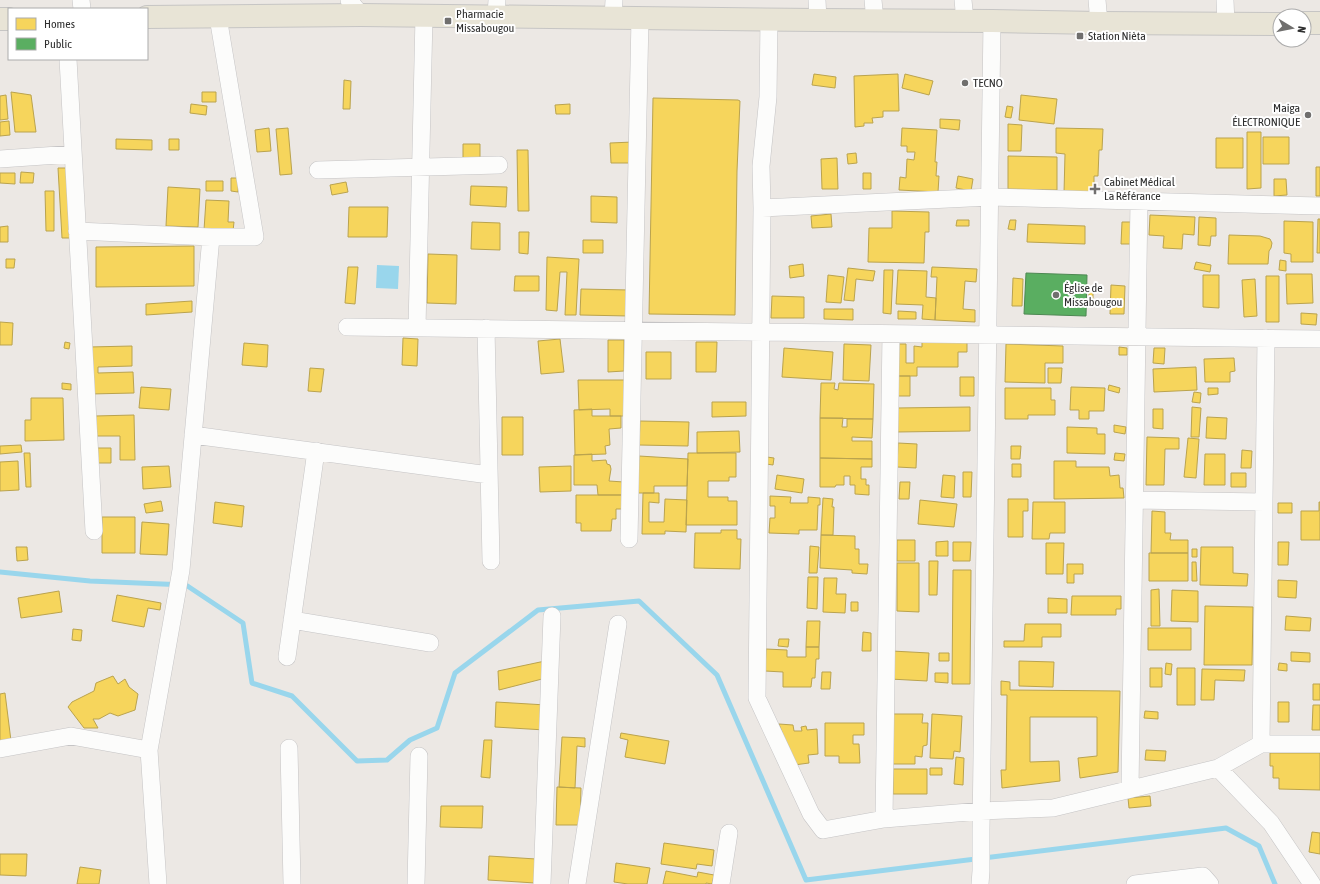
<svg xmlns="http://www.w3.org/2000/svg" width="1320" height="884" font-family="'Asap Condensed',sans-serif">
<style>
.water{fill:#99d6ec}
.homes{fill:#f6d55c;stroke:#baa34e}
.public{fill:#5aae61;stroke:#4d8852}
.lines{fill:none;stroke-linecap:round;stroke-linejoin:round}
.stream{stroke:#99d6ec;stroke-width:5}
.street-casing{stroke:#c5c4c5;stroke-width:18}
.primary-casing{stroke:#c6c5c4;stroke-width:24}
.street{stroke:#fcfcfb;stroke-width:17}
.primary{stroke:#e8e4d6;stroke-width:22}
.poi-dot{fill:#706f6e;stroke:#fff;stroke-width:1.5}
.labels{text-anchor:middle;dominant-baseline:central;stroke-width:4;stroke-linejoin:round;paint-order:stroke}
.poi-label{font-size:12px;fill:#2e2e2e;stroke:#fff;text-anchor:start}
</style>
<rect width="100%" height="100%" fill="#ece8e4"/>
<path class="water" d="M377 265 399 266 398 289 376 288Z"/>
<path class="homes" d="M814 74 836 77 835 88 812 85Z
M898 74 899 111H883V117L872 118 873 123H864V126L855 127 854 76Z
M905 74 933 81 929 95 902 88Z
M344 80 351 81 350 109H343Z
M11 92 31 95 36 132H15Z
M202 92H216V102H202Z
M6 95 8 119 0 120V96Z
M1021 95 1057 99 1054 124 1019 120Z
M653 98 738 100 740 101 737 171 735 315 649 314Z
M191 104 207 106 206 115 190 113Z
M570 104V114H556L555 105Z
M1007 106 1013 107 1011 118 1005 117Z
M940 119 960 120 959 130 940 128Z
M9 121 10 135 0 136V122Z
M1008 124 1022 125 1021 151H1008Z
M269 128 271 151 257 152 255 130Z
M288 128 292 174 280 175 276 129Z
M902 128 937 130 935 162H937L936 176H939L938 192 899 190 900 177 906 178 907 159 914 160 915 152H907V146H901Z
M1056 128 1103 129 1102 150H1099L1098 176H1094V194L1064 193 1065 154 1056 153Z
M1247 132H1261V188L1247 189Z
M1263 137H1289V164H1263Z
M1216 138H1243V168H1216Z
M116 139 152 140V150L116 149Z
M169 139H179V150H169Z
M633 142 634 163H611L610 143Z
M463 144H480V161H463Z
M517 150H528L529 211H518Z
M856 153 857 163 848 164 847 154Z
M1008 156 1057 157V190L1008 189Z
M837 158 838 189H822L821 159Z
M1316 167H1320V196H1316Z
M58 168H69L73 238H62Z
M21 172 34 173 33 183H20Z
M0 173H15V184L0 183Z
M863 173H871V189H863Z
M958 176 973 179 971 191 956 188Z
M231 178H239L238 192 231 191Z
M1274 179H1286L1287 195 1274 196Z
M206 181H223V191H206Z
M346 182 348 192 332 195 330 185Z
M471 186 507 187 506 207 470 205Z
M168 187 200 189 198 227 166 226Z
M45 191H54V231H46Z
M591 196 617 197V223L591 222Z
M206 200 229 201 228 222H234L233 231 204 230Z
M349 207H388L387 237H348Z
M892 211 929 212V232H925L924 263 868 262 869 228H892Z
M831 214 832 227 812 228 811 216Z
M1150 215 1195 217 1194 235 1183 234 1182 249 1163 248 1164 236 1149 235Z
M1199 217 1216 218V236H1211L1210 246 1198 245Z
M1318 219H1320V253H1317Z
M957 220H969V226H956Z
M1010 220H1016L1015 230 1008 229Z
M1284 221 1313 222V262H1291V254L1284 253Z
M472 222 500 223V250L471 249Z
M1122 222H1133L1132 244H1121Z
M1028 224 1085 226V244L1027 242Z
M8 226V242H0V227Z
M519 232H529L528 254 519 253Z
M1229 235 1260 236 1270 239 1272 243 1271 248 1269 251 1268 264H1228Z
M583 240H603V253H583Z
M194 246V286L96 287V247Z
M428 254 457 255 456 304 427 303Z
M547 257 579 259 576 315H565L567 272H560L557 311 546 310Z
M6 259H15L14 268H6Z
M1280 260 1286 261V271L1279 270Z
M1196 262 1211 265 1210 272 1194 269Z
M803 264 804 276 790 278 789 266Z
M348 267H358L355 304 345 303Z
M932 267 977 269 976 282 965 281 963 309 975 310V322L935 320 937 277H931Z
M848 268 875 271 873 281 856 279 854 301 844 300Z
M884 270H893L891 314 883 313Z
M898 270 927 271 926 297 936 298 935 320 922 319 923 305 896 304Z
M1286 274H1312L1313 303 1287 304Z
M828 275 844 277 841 303 826 302Z
M1203 275H1219V308L1203 307Z
M515 276H539V291H514Z
M1266 276H1279V322H1266Z
M1013 278 1023 279 1022 306H1012Z
M1255 279 1257 316 1244 317 1242 280Z
M1111 285 1125 286 1124 314H1110Z
M581 289 629 290V316L580 315Z
M1089 290H1093V306H1089Z
M772 296 804 297V318H771Z
M192 301V312L146 315V304Z
M824 309H853V320L824 319Z
M898 311 916 312V319H898Z
M1301 313 1317 314 1316 325 1301 324Z
M0 322 13 323 12 345H0Z
M403 338 418 339 417 366 402 365Z
M560 339 564 372 541 374 538 341Z
M608 340H624V371L608 372Z
M65 342 70 343 69 349 64 348Z
M696 342H717L716 372H696Z
M922 342H967V352H958V367H917V376H898V344H906V363H914V346L922 347Z
M244 343 268 345 267 367 242 365Z
M844 344 871 345 869 381 843 380Z
M1006 344 1063 346V363H1045V383L1005 382Z
M132 346V366L98 367V373L133 372 134 393 90 394 89 347Z
M1119 347 1127 348V355H1119Z
M784 348 833 352 831 380 782 377Z
M1154 348H1165L1164 364 1153 363Z
M646 352H671V379H646Z
M1234 358 1235 371 1230 372V382H1205L1204 359Z
M1196 367 1197 390 1154 392 1153 369Z
M310 368 324 369 321 392 308 391Z
M1048 368H1062L1061 383H1048Z
M898 376H910V396H898Z
M960 377H974V396H960Z
M578 380H628V416H610V409L579 410Z
M62 383 71 384V390L62 389Z
M821 383H835L834 389 838 390 839 383 874 384 873 419 820 418Z
M1109 385 1120 388 1119 393 1108 390Z
M141 387 171 389 169 410 139 408Z
M1071 387 1105 388 1104 411H1089V419H1079V410H1070Z
M1005 388H1051V400H1055V415H1028V419H1005Z
M1208 388H1218V394L1208 395Z
M1194 392 1201 393 1200 403 1192 402Z
M31 398H63L64 440 25 441V420H31Z
M712 402H746V416L712 417Z
M970 407V431L896 432V408Z
M1192 407 1201 408 1199 437H1191Z
M592 409V416H621V428L609 429 610 445 605 446 606 454 575 455 574 410Z
M1153 409H1163V429L1153 428Z
M134 415 135 460H120V436H95V416Z
M502 417H523V455H502Z
M1207 417 1227 418 1226 439 1206 438Z
M820 418H843L842 427H847V419H873L872 438 852 437V441H872V459L820 458Z
M640 421 689 422 688 446 639 445Z
M1114 425 1126 427 1125 434 1114 432Z
M1067 427 1097 428V434H1105V454L1067 453Z
M739 431 740 452 697 453V432Z
M1147 437 1179 438V449H1165L1164 485H1146Z
M1188 438 1199 439 1196 478 1184 477Z
M898 443 917 444 916 468 897 467Z
M21 445 22 452 0 454V446Z
M1011 446H1021L1020 459H1011Z
M94 448H111V463H94Z
M1242 450 1252 451 1251 468H1241Z
M24 453H30L31 487H26Z
M688 453H736V477H729V481H708V497H728V501H737V525H686Z
M1115 453 1125 454 1124 461 1114 460Z
M592 454V461L606 460 607 464 610 465 611 469 609 481 624 482V495H598L597 485H574V455Z
M1205 454H1225V485H1204Z
M639 456 688 459 687 486H654V493H637Z
M767 457 774 458 773 465 766 464Z
M820 458 872 459V467H861V479H866V485H869V495L855 494V485H850V476H844V485H836L835 487H820Z
M18 461 19 490 0 491V462Z
M1054 461H1076V467H1109L1110 476 1119 475 1120 488H1123L1124 498 1054 499Z
M1012 464H1021V477H1012Z
M169 466 171 487 143 489 142 467Z
M571 466V491L540 492 539 467Z
M963 472H972L971 497H963Z
M1231 473H1246V487H1231Z
M777 475 804 479 802 493 775 489Z
M943 475 955 476 954 498 941 497Z
M900 482H910L909 499H899Z
M643 493H659V503L649 502V522H664L665 499 687 500 686 532 665 531V534H642Z
M576 495H629V509H616V519H612L611 531H581V523H576Z
M770 496 791 497 790 503H808V497L820 498V505H818L817 530H799V534L769 533 770 518H775V506H770Z
M823 498 833 499 832 507H834L833 535H821Z
M1008 499H1028V511H1023V537H1008Z
M920 500 957 504 954 527 918 524Z
M161 501 163 511 146 513 144 504Z
M215 502 244 506 242 527 213 523Z
M1033 502H1065V533H1050L1049 539H1032Z
M1319 502H1320V540H1301V511H1319Z
M1278 503H1292V513H1278Z
M1152 511 1165 512V533H1171L1170 540H1188V553H1151Z
M102 517H135V553H102Z
M142 522 169 524 167 555 140 554Z
M721 530H737V539H741L740 569 694 568 695 533H721Z
M821 535 855 536V549H859V564H868L867 574 852 573V570L820 568Z
M897 540H915V561H897Z
M948 541V556H936V542Z
M953 542H971L970 561H953Z
M1278 542H1289L1288 565H1278Z
M1046 543H1064L1063 574H1046Z
M810 546 819 547 817 573H809Z
M16 547H27L28 560 17 561Z
M1201 547H1233V573L1248 574 1247 586 1200 585Z
M1192 549H1197V557H1192Z
M1149 553H1188V581H1149Z
M929 561H938L937 595H929Z
M1192 562H1196L1197 581H1192Z
M897 563H919V612L897 611Z
M1067 564H1083V574H1074V583H1067Z
M953 570H971L970 684H952Z
M808 577H818L817 609 807 608Z
M824 578H837L836 594H846L845 613 823 612Z
M1278 580 1297 581 1296 598 1278 597Z
M1159 589 1160 626H1151V590Z
M1172 590 1198 591V622L1171 621Z
M59 591 62 612 21 618 18 598Z
M117 595 161 603 160 610 148 608 144 627 112 621Z
M1072 596H1121V609H1116V615H1071Z
M1048 598 1067 599V613H1048Z
M851 602H858V611H851Z
M1205 606 1253 607 1252 665H1204Z
M1286 616 1311 618 1310 631 1285 630Z
M807 621H820L819 647H806Z
M1025 624H1061V637H1042V647H1004V641H1024Z
M1148 628H1191V650H1148Z
M73 629 82 630 81 641 72 640Z
M863 632 871 633V651H862Z
M779 639H789L788 647 778 646Z
M806 647H819V659H816L815 678H812L811 687H783V672L765 671 766 649 787 650V657H806Z
M892 651 929 653 927 681 890 679Z
M1291 652 1310 653V662L1291 661Z
M939 653H949V661H939Z
M545 661 546 678 499 690 498 671Z
M1019 661 1054 662 1053 687 1019 686Z
M1166 663 1172 664 1171 675 1165 674Z
M1279 663 1287 664V671L1278 670Z
M1150 668H1162V687H1150Z
M1177 668H1195V705H1177Z
M1202 669 1245 670 1244 681 1215 680 1214 700H1201Z
M822 672H831L830 689H821Z
M935 673H948V683L935 682Z
M113 676 118 684 125 679 129 687 138 694 135 710 118 716 110 713 99 719H93L98 728H84L68 707 72 702 94 691 96 683Z
M1001 681 1010 682V690L1120 691 1118 772 1080 778 1078 758 1097 756V717H1030V762L1059 761 1060 781 1002 788 1001 770H1006L1007 695H1001Z
M1313 684H1320V700H1313Z
M5 693 11 741 0 743V694Z
M496 702 546 705 545 730 495 727Z
M1278 702H1289V722H1278Z
M1313 705H1320V730H1312Z
M1145 711 1158 712V719L1144 718Z
M889 714H923L922 723H928L927 745 923 746 922 757 915 756V764H888Z
M932 714 962 716 960 752 954 751 953 759 930 758Z
M825 723H864V735H853V744H859L860 763H839V756H825Z
M779 724 793 725 794 731H802L801 727 806 726 807 730 817 729 818 754 808 755 809 763 794 765Z
M621 733 669 741 665 764 625 757 628 740 620 738Z
M562 737 585 738V747L577 746 575 788 559 787Z
M484 740H492L490 778 481 777Z
M1146 750 1166 751 1165 761 1145 760Z
M1270 753H1320V790L1279 789V778H1273V766H1270Z
M956 757 964 758 963 785 954 784Z
M930 768H942V775H930Z
M893 769H927V794H893Z
M557 787 581 788 580 825H556Z
M1150 796 1151 806 1129 808 1128 798Z
M441 806H483L482 828 440 827Z
M1312 832 1320 833V854L1309 852Z
M664 843 714 850 712 866 697 864 696 869 661 864Z
M0 854H27L26 876 0 875Z
M489 856 536 859 535 883 488 880Z
M616 863 650 868 647 884H628L614 882Z
M80 867 101 870 99 884H77Z
M666 871 697 877 698 872 714 875 712 884 706 883V884H663Z"/>
<path class="public" d="M1026 273 1087 275 1086 316 1024 314Z"/>
<g class="lines">
<path class="stream" d="M0 572 90 581 186 585 243 623 252 683 292 696 357 761 387 760 410 740 437 728 455 673 538 610 639 601 717 675 806 880 1226 828 1259 846 1275 884"/>
<g class="street-casing">
<path id="street" d="M81 0 82 9
M349 0 361 15
M817 0 818 20
M873 0 875 21
M963 0 965 21
M1097 0 1099 23
M1225 0 1226 24
M496 16 497 0
M613 18 614 0
M769 19 768 97 761 166 762 208 757 698 811 814 823 830 884 819 981 811 1053 808 1218 768 1261 744H1320
M68 59 94 531
M0 159 73 154
M318 170 499 165
M762 208 990 197 1320 206
M77 231 211 237H255L218 17
M347 327 1320 339
M417 328 424 16
M486 328 491 561
M193 435 489 475
M1134 500 1264 502
M629 539 640 18
M292 620 430 643
M287 657 316 451
M1261 744 1266 338
M289 748 292 884
M0 749 71 736 149 750
M1218 768 1271 823 1312 884
M1130 788 1139 201
M884 819 891 334
M158 884 149 750 181 570 211 237
M416 884 419 756
M542 884 552 616
M577 884 618 624
M721 884 729 833
M980 884 981 871V830L992 21
M1135 884 1203 876 1210 884"/>
</g>
<g class="primary-casing">
<path id="primary" d="M147 17 361 15 818 20 992 21 1099 23 1280 24
M0 19H9
M1304 23H1320"/>
</g>
<use href="#street" class="street"/>
<use href="#primary" class="primary"/>
</g>
<g class="poi-dot">
<rect x="444" y="17" width="8" height="8" rx="2"/>
<rect x="1076" y="32" width="8" height="8" rx="2"/>
<circle cx="965" cy="83" r="4"/>
<circle cx="1308" cy="115" r="4"/>
<path d="M1093 183h4v4h4v4h-4v4h-4v-4h-4v-4h4z"/>
<circle cx="1056" cy="295" r="4"/>
</g>
<g class="labels">
<g class="poi-label">
<text x="456" y="14">Pharmacie<tspan x="456" dy="14">Missabougou</tspan></text>
<text x="1088" y="36">Station Nièta</text>
<text x="973" y="83">TECNO</text>
<text x="1300" y="108" text-anchor="end">Maiga<tspan x="1300" dy="14">ÉLECTRONIQUE</tspan></text>
<text x="1104" y="182">Cabinet Médical<tspan x="1104" dy="14">La Référance</tspan></text>
<text x="1064" y="288">Église de<tspan x="1064" dy="14">Missabougou</tspan></text>
</g>
</g>
<rect x="8" y="8" width="140" height="52" fill="#ffffff" stroke="#ababab"/>
<rect x="16" y="18" width="20" height="12" fill="#f6d55c" stroke="#ababab"/>
<text x="44" y="28" font-size="12" fill="#2e2e2e">Homes</text>
<rect x="16" y="38" width="20" height="12" fill="#5aae61" stroke="#ababab"/>
<text x="44" y="48" font-size="12" fill="#2e2e2e">Public</text>
<g transform="translate(1292 28) rotate(100)"><circle r="19" fill="#ffffff" stroke="#ababab"/>
<path d="M0-3L7 15L0 10L-7 15Z" fill="#706f6e"/>
<text y="-6" font-size="11" font-weight="bold" text-anchor="middle" fill="#2e2e2e">N</text>
</g>
</svg>
